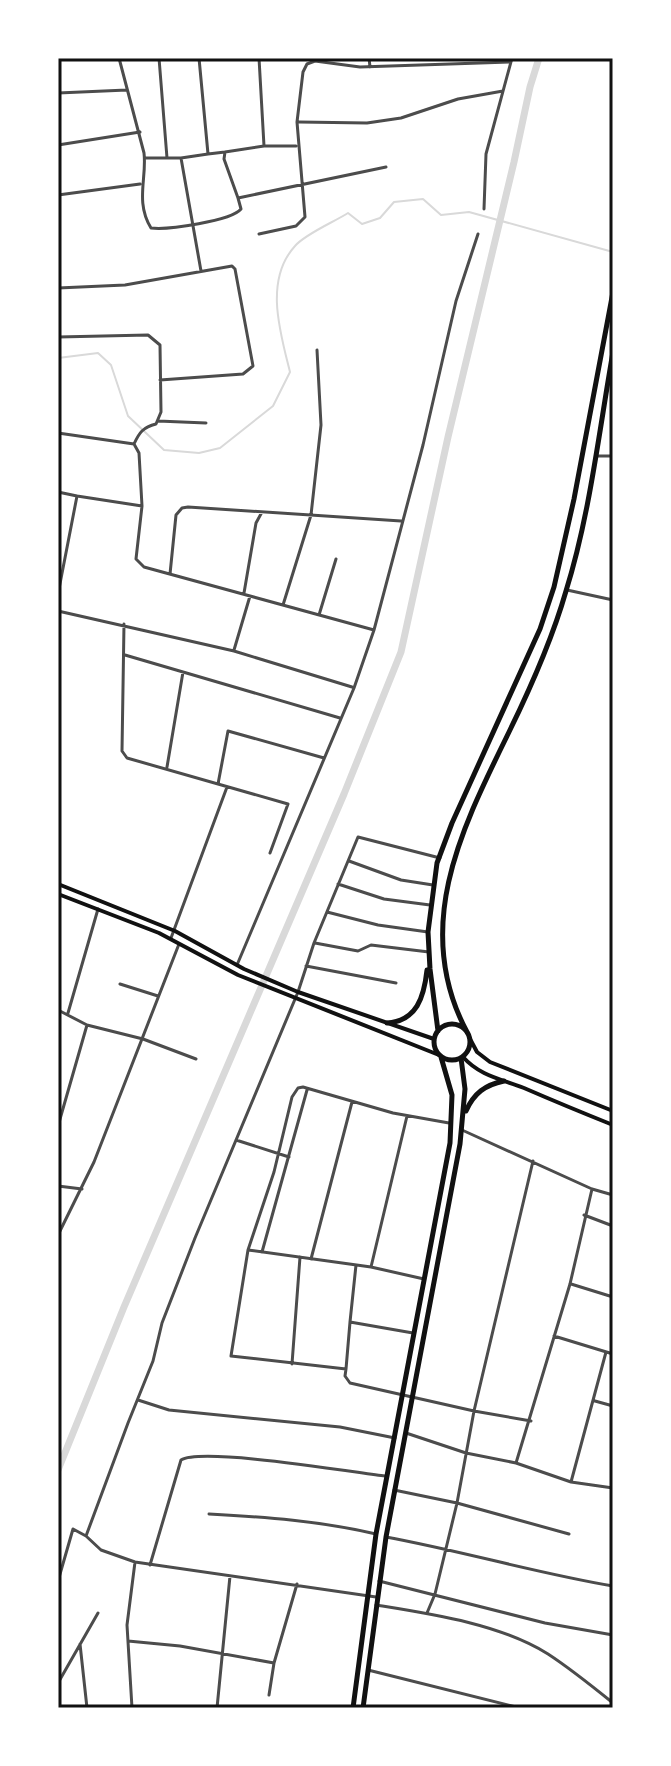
<svg xmlns="http://www.w3.org/2000/svg" width="671" height="1766" font-family="'Sofia Sans Condensed',sans-serif">
<style>
.lines{fill:none;stroke-linecap:round;stroke-linejoin:round}
.stream{stroke:#d9d9d9;stroke-width:2}
.canal{stroke:#d9d9d9;stroke-width:7}
.minor{stroke:#4c4c4c;stroke-width:3}
.secondary{stroke:#111;stroke-width:4}
.trunk{stroke:#111;stroke-width:5}
.neatline{fill:none;stroke:#111;stroke-width:3}
</style>
<rect width="100%" height="100%" fill="#fff"/>
<g class="lines">
<path class="stream" d="M58 358 98 353 111 365 128 416 164 450 199 453 220 448 273 406 290 372C280 332 264 280 295 246 305 234 334 222 348 213L362 224 380 218 394 202 423 199 441 215 469 212 613 252"/>
<path class="canal" d="M58 1470 124 1307 344 794 401 652 448 437 514 162 530 87 539 58"/>
<path class="minor" d="M119 58 144 153C147 178 135 202 151 228 168 230 231 221 241 209L238 198 386 167
M159 58 167 158H181
M199 58 208 154 225 152 224 159 238 198
M259 58 264 146
M369 58 370 67
M58 93 127 90
M299 122 367 123 401 118 458 99 503 91
M58 145 140 132
M225 152 264 146H296
M146 158H167
M58 195 140 184
M484 209 486 154 512 58
M259 234 296 226 305 217 297 122 303 72 307 64 315 61 360 67 511 62
M201 271 181 158 208 154
M58 288 125 285 232 266 235 269 253 366 243 374 160 380
M58 337 148 335 160 345 161 412 156 424C143 427 139 433 134 444
M158 421 206 423
M58 433 134 444 139 453 142 506
M597 456H613
M58 492 77 496 58 594
M77 496 142 506 136 559 144 567 374 630
M170 574 176 515 182 508 188 507 401 521
M567 590 613 600
M244 593 256 523 262 512
M283 605 311 515 321 425 317 350
M58 611 234 651 352 687
M319 615 336 559
M124 624 122 751 127 758 288 804 270 853
M234 650 250 596
M125 655 340 718
M167 767 183 672
M218 784 228 731 324 758
M349 861 401 880 433 885
M338 884 384 899 430 905
M327 912 378 925 428 932
M171 938 227 787
M315 943 358 951 371 945 429 952
M237 965 354 688 374 630 423 445 456 301 478 234
M306 966 396 983
M120 984 158 996
M58 1010 87 1025 143 1039 196 1059
M68 1013 98 909
M58 1126 87 1025
M462 1130 592 1189 613 1195
M236 1140 289 1157
M58 1186 82 1189
M584 1215 613 1226
M58 1235 94 1162 179 944
M248 1250 231 1356 346 1369 345 1376 350 1383 474 1411 531 1421
M262 1252 307 1090
M311 1259 352 1102
M356 1265 350 1322 413 1333
M371 1267 407 1116
M424 1279 371 1267 248 1250 274 1172 292 1097 298 1088 303 1087 393 1113 449 1123
M571 1284 613 1297
M554 1336 613 1354
M292 1364 300 1257
M346 1369 350 1322
M138 1400 169 1410 340 1427 395 1438
M595 1401 613 1406
M406 1433 466 1453 516 1463 571 1482 613 1488
M516 1463 570 1284 592 1189
M571 1482 606 1352
M394 1490 457 1503 569 1534
M209 1514C265 1517 321 1521 376 1534
M86 1536 101 1550 135 1562 376 1597
M386 1537C462 1551 536 1573 613 1586
M150 1565 181 1460C202 1447 352 1472 385 1476
M58 1581 73 1529 86 1536 128 1423 153 1361 162 1323 195 1238 298 992 314 943 358 837 440 858
M379 1581 545 1623 613 1635
M376 1605C432 1614 500 1624 548 1654 571 1669 592 1686 613 1703
M427 1613 435 1594 457 1503 474 1411 533 1161
M128 1641 180 1646 274 1663
M80 1644 87 1708
M368 1670 520 1708
M58 1683 98 1613
M269 1695 274 1663 297 1584
M132 1708 127 1625 135 1562
M217 1708 230 1576"/>
<path class="secondary" d="M58 884 175 931 244 969 298 992 434 1039
M58 894 159 933 238 975 439 1055
M469 1037 477 1052 490 1062 613 1111
M463 1057C480 1076 501 1079 524 1088 554 1101 583 1113 613 1125"/>
<path class="trunk" d="M387 1023C417 1021 424 997 427 970
M434 1042a18 18 0 1 1 36 0a18 18 0 1 1-36 0Z
M438 1031 430 969 428 932 437 863 452 823 540 629 554 587 574 499 613 292
M467 1032C411 927 462 828 509 732 531 687 552 640 566 591 590 514 599 431 613 352
M466 1111C474 1093 485 1085 504 1081
M353 1708 376 1534 450 1143 452 1095 441 1057
M363 1708 386 1537 460 1144 465 1089 461 1058"/>
</g>
<rect width="671" height="1766" fill="none" stroke="#ffffff" stroke-width="120"/>
<rect x="60" y="60" width="551" height="1646" class="neatline"/>
</svg>
